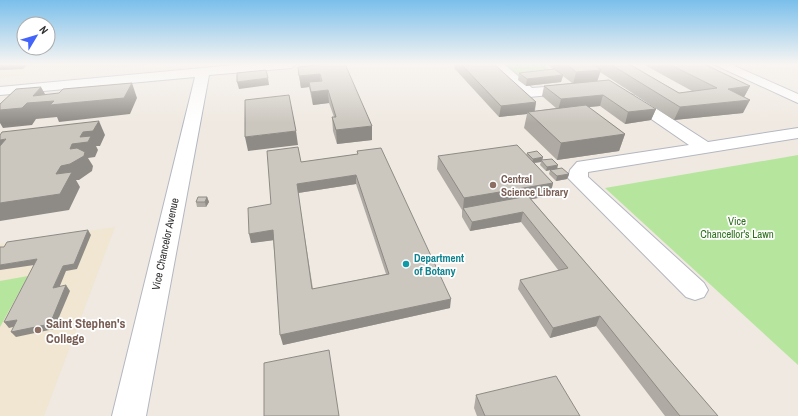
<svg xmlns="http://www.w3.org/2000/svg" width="798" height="416" font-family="'Archivo Narrow',sans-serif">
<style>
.education{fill:#f0e6d1}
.green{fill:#b6e59e}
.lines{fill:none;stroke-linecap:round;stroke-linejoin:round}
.minor-casing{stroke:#b4b7c1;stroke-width:2}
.minor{fill:#fff;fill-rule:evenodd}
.wall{fill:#afaba4;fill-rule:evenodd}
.shaded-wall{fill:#8e8b86}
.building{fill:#cbc7bf;stroke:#8e8b86;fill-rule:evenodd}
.education-dot{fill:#8d6e63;stroke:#fff;stroke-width:1.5}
.culture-dot{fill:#0f9aa8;stroke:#fff;stroke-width:1.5}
.labels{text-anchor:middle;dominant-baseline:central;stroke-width:3.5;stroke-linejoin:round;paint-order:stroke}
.education-label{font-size:11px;font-weight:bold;fill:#785e54;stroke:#fff;text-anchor:start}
.park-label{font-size:11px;fill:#2c6e1b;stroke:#fff}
.street-label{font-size:11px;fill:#2e2e2e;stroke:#fff}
.culture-label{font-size:11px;font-weight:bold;fill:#0d838f;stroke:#fff;text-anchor:start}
.near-education-label{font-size:13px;font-weight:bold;fill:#785e54;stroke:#fff;text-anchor:start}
</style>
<rect width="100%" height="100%" fill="#efe9e1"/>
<path class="education" d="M0 64H156L0 78Z
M115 227 44 416H0V244Z"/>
<path class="green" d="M500 64H542L553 73 515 77Z
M798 155V365L605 188Z
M28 276 0 327V281Z"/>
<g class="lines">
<g class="minor-casing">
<path id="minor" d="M245 64H297L291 68 209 75 146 416H112L195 77 0 95V87Z
M490 64H504L532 88 571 85 576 86 578 89 576 92 571 93 529 97 524 96Z
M713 64H730L798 94V103Z
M630 94 635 95 708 142 798 128V138L588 172V177L704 283 708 290 704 297 695 300 686 297 568 178 570 170 577 162 689 145 625 101 623 98 625 95Z"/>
</g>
<use href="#minor" class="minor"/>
</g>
<path class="wall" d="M326 64 372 140 337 144 333 131 332 117H334L329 103 313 105 309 87 301 88 298 67Z
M455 64H494L536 102 535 111 556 108 542 96 544 86 572 83 563 76 561 82 526 86 518 80 519 73 553 69 547 64H629L679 93 692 91 643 64H704L750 86 744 97 743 113 674 120 600 72 597 81 656 109 651 120 625 124 600 106 588 107 625 134 619 151 557 160 524 128 527 114 499 117 454 68Z
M357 151 450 308 283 345 273 240 251 243 271 204 301 162 358 154ZM356 184 386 274 313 289 298 193Z
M527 153 543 160 569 174 567 179 556 181 549 174 550 170 546 171 540 165 541 162 534 163 553 183 550 196 531 199 718 416H665L596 326 550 338 518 289 520 280 559 271 521 222 470 231 462 217V210L437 169 438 156 526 155Z
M207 197 209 202 206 207H197L196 202Z
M476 395 580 416H477L474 408Z"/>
<path class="shaded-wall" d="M0 64H28L23 69 0 70Z
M601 70 597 82 573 84 576 72Z
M320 74 321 86 309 82V87L301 88 299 76Z
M563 75 561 82 526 86 527 79Z
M268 78 269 85 239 89 237 82Z
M132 83 137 98 130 114 59 122 57 117 36 119 32 125 3 128 0 123V110L33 96 41 87 49 101Z
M750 86 743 99 728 89Z
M328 90 329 103 313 105 311 92Z
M603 95 600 106 558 110 561 99Z
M750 100 743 113 674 120 680 107Z
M536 102 534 113 528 112 527 114 499 117 501 106Z
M656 109 651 120 625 124 628 112Z
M99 121 105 135 100 146H96L98 150 95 157 88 158 93 166 92 171 79 180H76L80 187 69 210 0 221V203L70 149 72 144 80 137 83 132Z
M372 126V140L337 144 336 130Z
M296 131 298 145 248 151 245 137Z
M625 134 619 151 557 160 561 143Z
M6 139 0 149V140Z
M543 157 542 162 541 160V162L532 163 533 159Z
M558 165 557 169 550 170 546 171 547 167Z
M569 174 567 179 556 181 557 176Z
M356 175V184L298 193 297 184Z
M553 183 550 196 464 211 463 209 464 198Z
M207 197 209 202 206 207 205 202Z
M523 212 521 222 470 231 472 222Z
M88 230 91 235 77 269 66 271 57 293 53 288 63 266Z
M273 230 275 240 251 243 249 234Z
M37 259 41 264 0 270V265Z
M66 285 70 291 54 329 16 337 11 332Z
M451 299 450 308 283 345 280 335Z
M600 316 596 326 550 338 553 328Z
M17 320 21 325 9 328 4 322Z"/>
<path class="building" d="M326 64H345L372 126 336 130 332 117H336L328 90 311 92 309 82 322 81 320 74 299 76 298 67Z
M461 64H494L536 102 501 106Z
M566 64H592L601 70 576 72Z
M610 64H629L679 93 717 88 669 64H704L750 86 728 89 750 100 680 107Z
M554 69 563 75 527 79 519 73Z
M266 70 268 78 237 82V73Z
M609 80 656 109 628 112 603 95 561 99 544 86Z
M132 83 124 98 50 105 54 101 27 103 22 108 0 110V104L16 89 41 87 33 96 59 93 63 89Z
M289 95 296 131 245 137V100Z
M586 105 625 134 561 143 528 112Z
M99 121 93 131 83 132 80 137 91 136 88 142 72 144 70 149 77 148 85 152 84 156 70 164 61 166 56 174 72 172 60 194 0 203V146L6 139 0 140V135L2 132Z
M517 145 553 183 464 198 438 156Z
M298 147 301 162 358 154 357 151 381 148 451 299 280 335 273 230 249 234 248 208 271 204 267 151ZM356 175 389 274 312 289 297 184Z
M537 151 543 157 533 159 527 153Z
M552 159 558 165 547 167 541 160Z
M562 168 569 174 557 176 550 170Z
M528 196 718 416H680L600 316 553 328 520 280 568 268 523 212 472 222 463 208Z
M198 197H207L205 202H196Z
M88 230 74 264 63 266 53 288 66 285 50 324 11 332 17 320 4 322 37 259 0 265V247H4L7 242Z
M329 350 339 416H264V363Z
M556 376 580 416H485L476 395Z"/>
<linearGradient id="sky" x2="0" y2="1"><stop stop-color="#7abfeb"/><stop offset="0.52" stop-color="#f8f5f2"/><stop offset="1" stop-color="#f8f5f2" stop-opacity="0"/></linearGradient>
<rect width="798" height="123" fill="url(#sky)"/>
<g class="education-dot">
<circle cx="493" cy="185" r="4"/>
<circle cx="38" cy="330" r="4"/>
</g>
<circle class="culture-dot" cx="406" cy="264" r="4"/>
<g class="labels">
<g class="education-label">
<text x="501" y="179">Central<tspan x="501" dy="13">Science Library</tspan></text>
</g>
<g class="park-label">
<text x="737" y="221">Vice<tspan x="737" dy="13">Chancellor's Lawn</tspan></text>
</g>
<g class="street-label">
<text transform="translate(165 244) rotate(-78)">Vice Chancelor Avenue</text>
</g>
<g class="culture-label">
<text x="414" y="258">Department<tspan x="414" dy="13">of Botany</tspan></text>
</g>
<g class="near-education-label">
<text x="46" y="323">Saint Stephen's<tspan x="46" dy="15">College</tspan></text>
</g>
</g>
<g transform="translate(36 36) rotate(52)"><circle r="19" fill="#ffffff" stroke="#ababab"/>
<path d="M0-3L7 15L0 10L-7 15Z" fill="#4264fb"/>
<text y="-6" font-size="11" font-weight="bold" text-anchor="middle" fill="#2e2e2e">N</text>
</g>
</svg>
